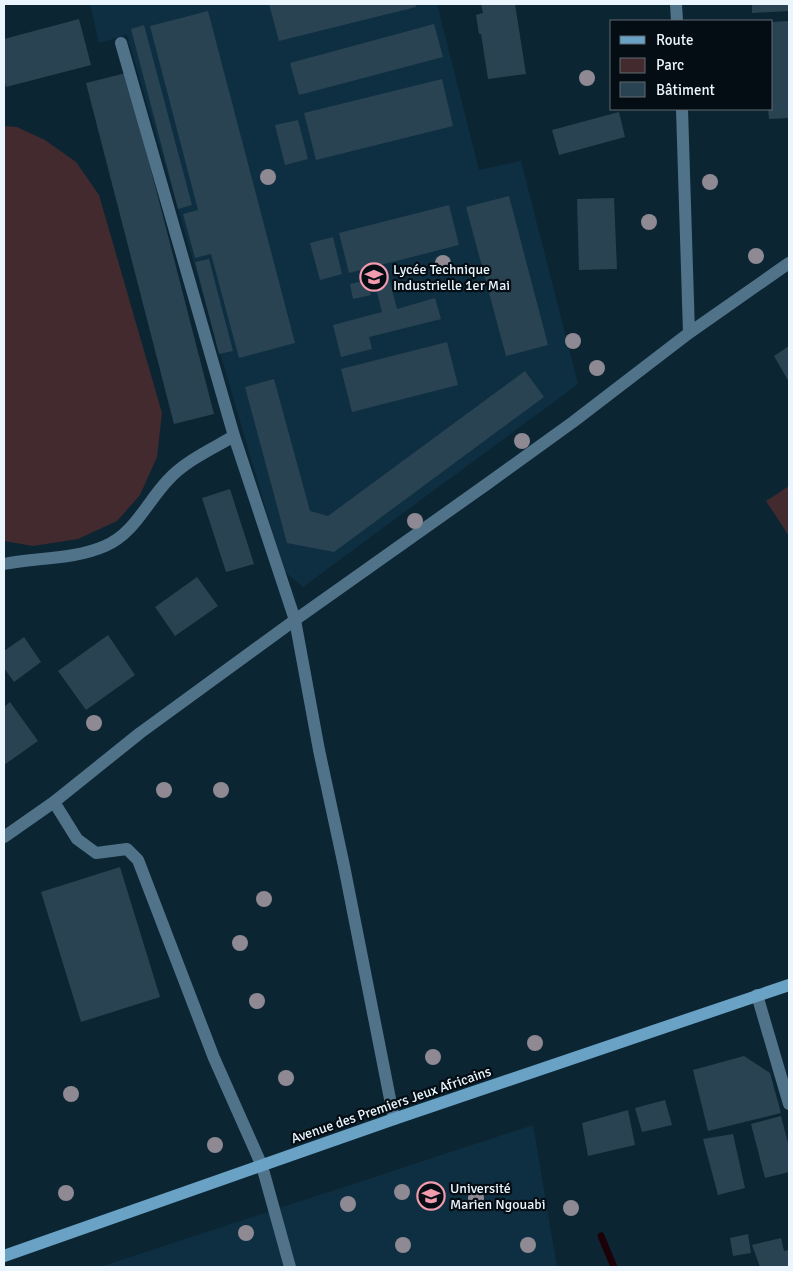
<svg xmlns="http://www.w3.org/2000/svg" width="793" height="1271" font-family="Signika,sans-serif">
<style>
.built{fill:#0e2f41}
.green{fill:#422a2f}
.lines{fill:none;stroke-linecap:round;stroke-linejoin:round}
.stream{stroke:#1c0108;stroke-width:7}
.building{fill:#294352}
.lane{stroke:#517389;stroke-width:12}
.street{stroke:#517389;stroke-width:12}
.secondary{stroke:#69a2c5;stroke-width:12}
.tree{fill:#8e8992}
.labels{text-anchor:middle;dominant-baseline:central;stroke-width:4.5;stroke-linejoin:round;paint-order:stroke}
.poi-label{font-size:14px;fill:#eaf5fd;stroke:#040d13;text-anchor:start}
.street-label{font-size:14px;fill:#eaf5fd;stroke:#040d13}
</style>
<rect width="100%" height="100%" fill="#0c2533"/>
<path class="built" d="M90 4H437L479 170 521 161 578 384 303 587 284 571 127 35 99 43Z
M533 1125 557 1267H100Z"/>
<path class="green" d="M4 126 17 127 45 140 76 162 99 195 162 413 157 457 140 495 117 521 78 539 33 546 4 541Z
M789 486V536L766 501Z"/>
<g class="lines">
<path class="stream" d="M601 1236 614 1267"/>
</g>
<path class="building" d="M269 4H415L416 7 279 41Z
M481 4H515L526 74 488 79 481 34H479L476 15 483 13Z
M752 4H789V11L752 13Z
M208 11 295 343 239 358 211 254 195 258 183 214 198 210 150 26Z
M79 19 91 65 6 87 4 78V39Z
M789 21V118L769 119 768 109H772V22Z
M434 24 443 57 299 95 290 63Z
M144 25 192 205 178 209 131 29Z
M126 73 214 414 174 424 86 83Z
M442 79 453 126 316 160 304 113Z
M619 112 625 137 559 155 552 130Z
M298 120 308 159 285 165 275 125Z
M509 196 548 345 506 356 466 207Z
M614 198 617 269 579 270 577 199Z
M449 205 459 245 349 273 339 233Z
M333 237 342 274 320 280 310 243Z
M209 259 233 351 219 354 195 262Z
M388 274 397 309 435 298 441 319 369 337 372 349 341 357 333 325 382 312 373 277Z
M367 280 371 295 353 299 350 284Z
M447 342 458 385 352 412 341 369Z
M789 346V382L774 356Z
M525 371 544 397 334 552 287 543 245 387 274 379 310 511 328 516Z
M230 489 254 564 226 572 202 498Z
M197 577 218 606 175 636 155 607Z
M108 635 135 675 86 710 58 671Z
M24 637 41 662 14 682 4 668V651Z
M10 702 38 741 4 765V707Z
M120 867 160 997 81 1022 41 892Z
M744 1056 770 1073 781 1113 708 1131 693 1070Z
M665 1100 672 1125 642 1132 635 1108Z
M628 1110 635 1145 588 1156 582 1123Z
M781 1116 789 1147V1172L765 1178 751 1124Z
M733 1134 745 1188 718 1195 703 1139Z
M748 1234 751 1253 733 1256 730 1238Z
M781 1238 784 1251 789 1250V1267H760L752 1245Z"/>
<g class="lines">
<path class="lane" d="M121 43 234 436 295 620
M4 564C37 557 73 560 105 546 134 534 147 502 168 480 185 461 212 449 234 436
M54 802 77 839 96 853 127 849 138 860 214 1058 262 1166 290 1267"/>
<path class="street" d="M676 4 677 21
M682 109 689 333
M295 620 319 750 344 866 394 1119
M4 837 54 802 140 733 295 620 487 484 573 422 689 333 789 263
M757 995 789 1104"/>
<path class="secondary" d="M4 1256 394 1119 789 985"/>
</g>
<g class="tree">
<circle cx="587" cy="78" r="8"/>
<circle cx="268" cy="177" r="8"/>
<circle cx="710" cy="182" r="8"/>
<circle cx="649" cy="222" r="8"/>
<circle cx="756" cy="256" r="8"/>
<circle cx="443" cy="263" r="8"/>
<circle cx="573" cy="341" r="8"/>
<circle cx="597" cy="368" r="8"/>
<circle cx="522" cy="441" r="8"/>
<circle cx="415" cy="521" r="8"/>
<circle cx="94" cy="723" r="8"/>
<circle cx="164" cy="790" r="8"/>
<circle cx="221" cy="790" r="8"/>
<circle cx="264" cy="899" r="8"/>
<circle cx="240" cy="943" r="8"/>
<circle cx="257" cy="1001" r="8"/>
<circle cx="535" cy="1043" r="8"/>
<circle cx="433" cy="1057" r="8"/>
<circle cx="286" cy="1078" r="8"/>
<circle cx="71" cy="1094" r="8"/>
<circle cx="215" cy="1145" r="8"/>
<circle cx="402" cy="1192" r="8"/>
<circle cx="66" cy="1193" r="8"/>
<circle cx="476" cy="1198" r="8"/>
<circle cx="348" cy="1204" r="8"/>
<circle cx="571" cy="1208" r="8"/>
<circle cx="246" cy="1233" r="8"/>
<circle cx="403" cy="1245" r="8"/>
<circle cx="528" cy="1245" r="8"/>
</g>
<defs>
<g id="school-ring" transform="scale(1.4375)"><circle r="9.5" fill="#040d13" stroke="#f29aae" stroke-width="1.5"/><path d="M0-5L7-2L0 1L-7-2ZM-4 1L0 2.5L4 1V4Q0 6-4 4Z" fill="#f29aae"/></g>
<g id="university-ring" transform="scale(1.4375)"><circle r="9.5" fill="#040d13" stroke="#f29aae" stroke-width="1.5"/><path d="M0-5L7-2L0 1L-7-2ZM-4 1L0 2.5L4 1V4Q0 6-4 4Z" fill="#f29aae"/></g>
</defs>
<g fill-rule="evenodd">
<use href="#school-ring" x="374" y="277"/>
<use href="#university-ring" x="431" y="1196"/>
</g>
<g class="labels">
<g class="poi-label">
<text x="393" y="269">Lycée Technique<tspan x="393" dy="16">Industrielle 1er Mai</tspan></text>
<text x="450" y="1188">Université<tspan x="450" dy="16">Marien Ngouabi</tspan></text>
</g>
<g class="street-label">
<text transform="translate(391 1105) rotate(-19)">Avenue des Premiers Jeux Africains</text>
</g>
</g>
<rect width="793" height="1271" fill="none" stroke="#eaf5fd" stroke-width="10"/>
<rect x="610" y="20" width="162" height="90" fill="#040d13" stroke="#606a71"/>
<rect x="620" y="36" width="25" height="8" fill="#69a2c5" stroke="#606a71"/>
<text x="656" y="45" font-size="15" fill="#eaf5fd">Route</text>
<rect x="620" y="58" width="25" height="15" fill="#422a2f" stroke="#606a71"/>
<text x="656" y="70" font-size="15" fill="#eaf5fd">Parc</text>
<rect x="620" y="82" width="25" height="15" fill="#294352" stroke="#606a71"/>
<text x="656" y="95" font-size="15" fill="#eaf5fd">Bâtiment</text>
</svg>
